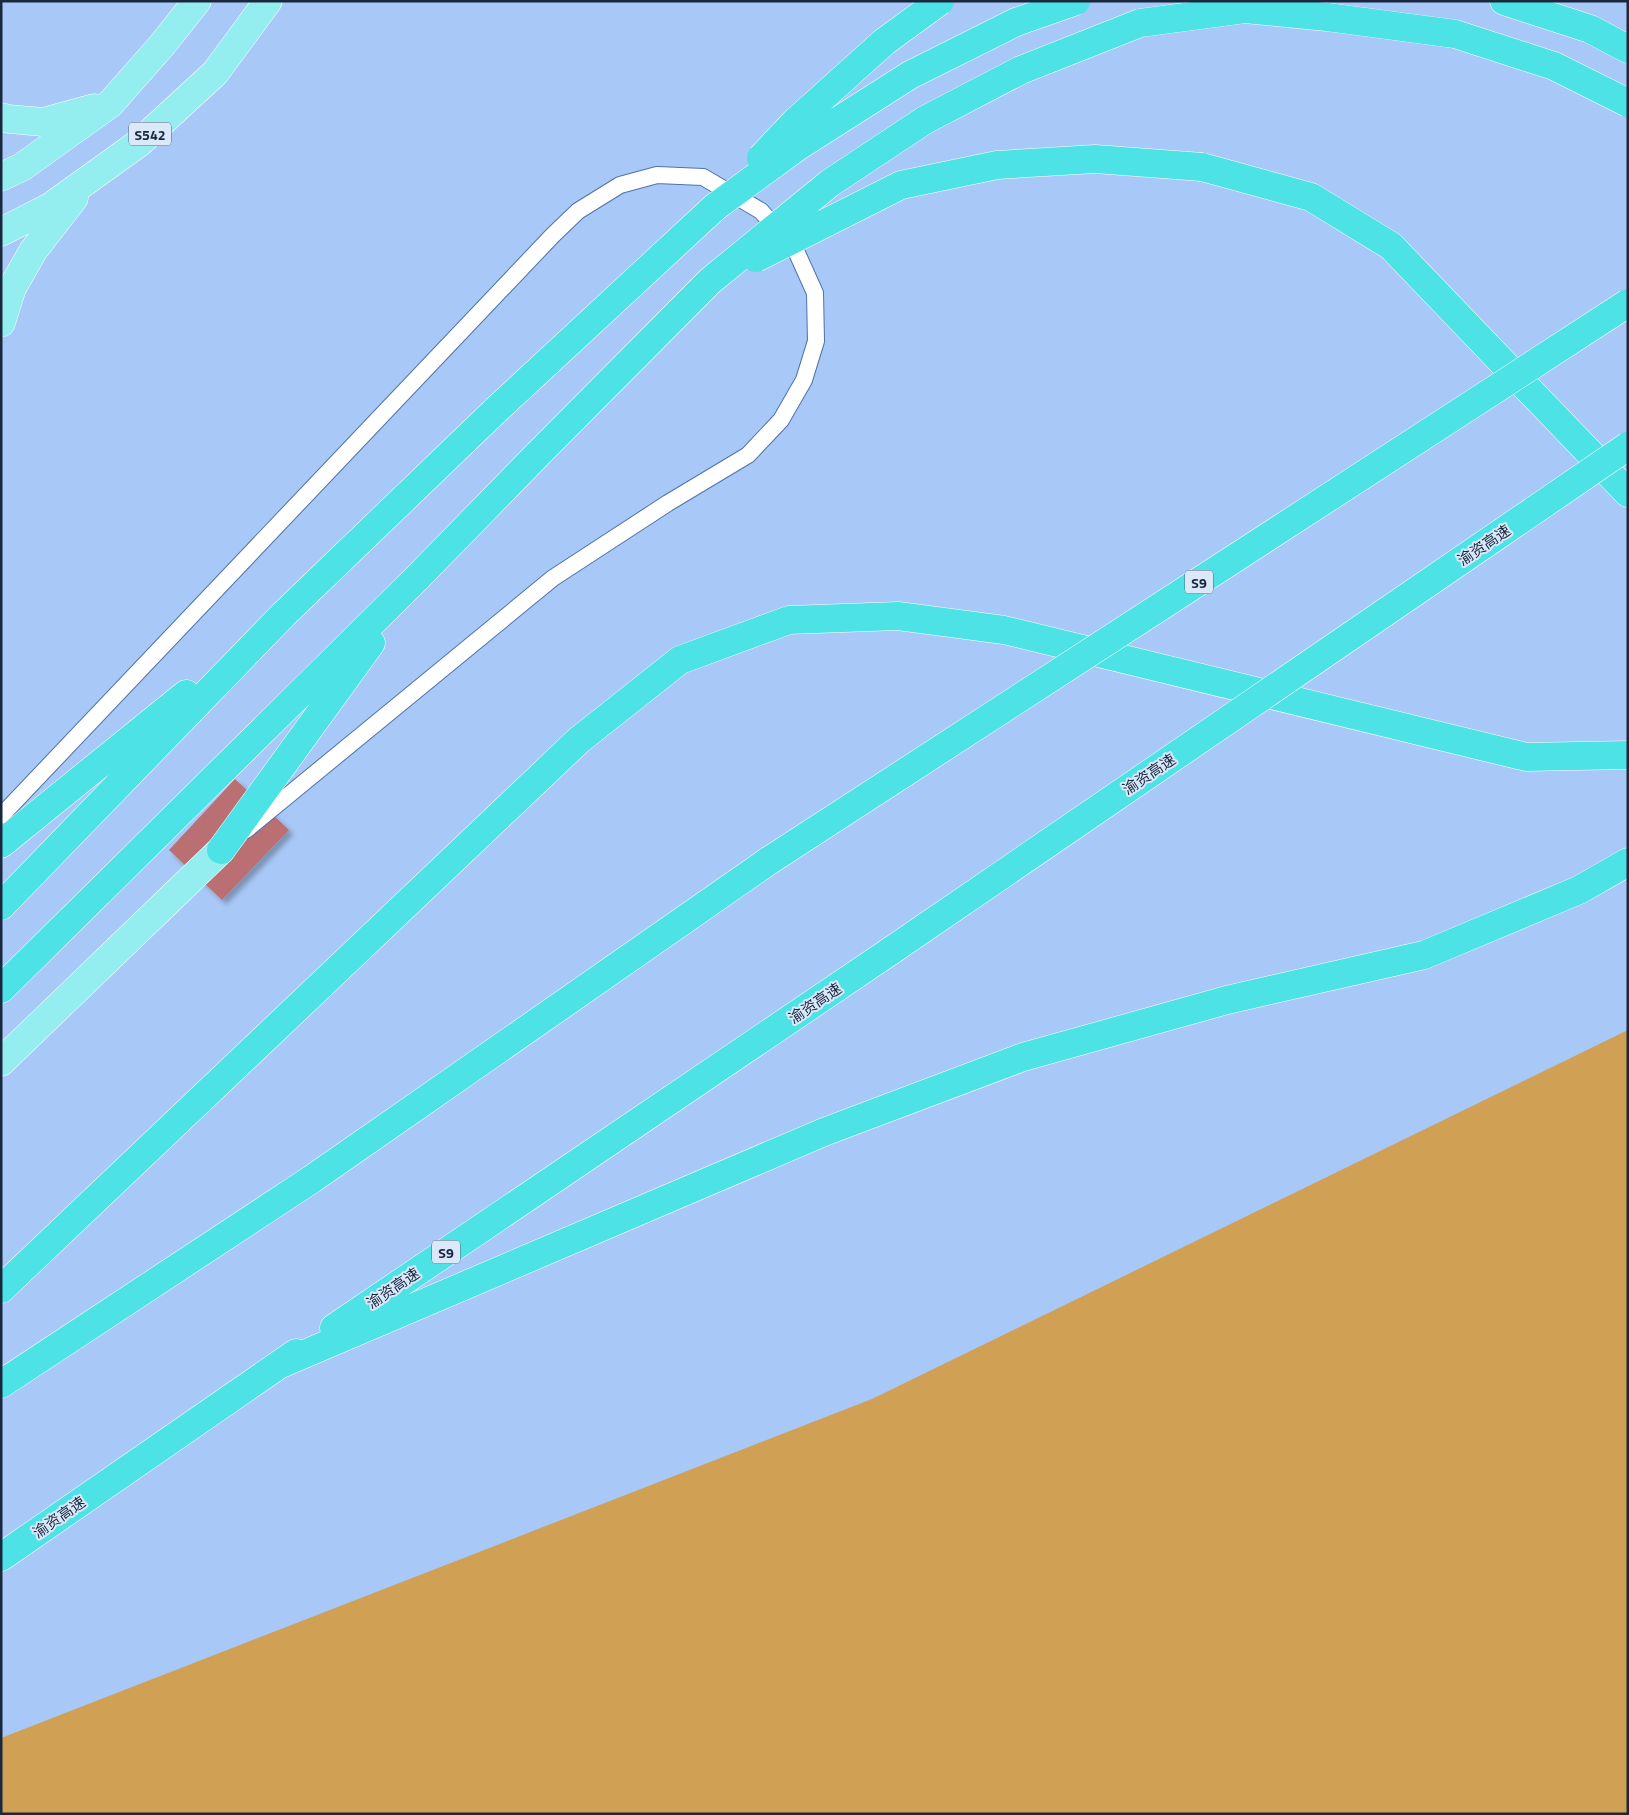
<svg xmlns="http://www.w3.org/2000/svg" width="1629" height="1815" font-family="'Titillium Web','Noto Sans SC',sans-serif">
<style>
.green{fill:#d0a055}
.building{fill:#ba7073;filter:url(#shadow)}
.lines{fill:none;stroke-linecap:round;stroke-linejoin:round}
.lane-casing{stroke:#4e73a9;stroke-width:18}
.primary-casing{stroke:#fff;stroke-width:29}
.highway-casing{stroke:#fff;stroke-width:29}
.lane{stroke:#fff;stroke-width:16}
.primary{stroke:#94eef0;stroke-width:28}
.highway{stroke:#4ce2e6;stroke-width:28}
.highway-bridge-casing{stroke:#fff;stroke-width:29;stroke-linecap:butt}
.highway-bridge{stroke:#4ce2e6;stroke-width:28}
.labels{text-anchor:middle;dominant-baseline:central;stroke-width:4;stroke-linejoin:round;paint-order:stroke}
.shield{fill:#dbe8fa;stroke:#526276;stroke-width:1}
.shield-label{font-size:14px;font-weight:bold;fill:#18283e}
.street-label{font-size:15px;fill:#18283e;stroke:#dbe8fa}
</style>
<defs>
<filter id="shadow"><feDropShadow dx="4.5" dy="4.5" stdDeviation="2.5" flood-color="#0004"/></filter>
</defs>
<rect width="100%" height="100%" fill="#a8c8f7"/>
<path class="green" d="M1628 1030V1814H1V1738L872 1399Z"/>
<path class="building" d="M235 779 289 830 222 900 169 850Z"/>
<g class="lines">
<g class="lane-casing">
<path id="lane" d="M1 816 553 235 578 211 620 185 657 175 703 177 761 211 797 253 815 293 816 341 804 380 781 420 748 455 668 503 553 578 246 830"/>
</g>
<g class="primary-casing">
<path id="primary" d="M1 117 9 119 43 122 94 108
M1 177 22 167 110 104 162 45 197 1
M1 232 50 207 139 143 215 73 268 1
M1 323 12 288 33 251 74 198
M1 1062 221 850"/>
</g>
<g class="highway-casing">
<path id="highway" d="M1504 1 1590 29 1628 49
M1202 167 1311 197 1391 246 1628 493
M1 844 186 694
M221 850 371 643
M1 906 284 614 496 410
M1 989 417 578 538 454
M1 1289 579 740 680 660 789 620 898 616 1004 630 1526 757 1628 755
M334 1328 892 950
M281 1364 824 1132 1023 1057 1227 1000 1424 955 1579 890 1628 862
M1 1384 312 1179 770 860
M1 1557 296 1353"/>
</g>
<use href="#lane" class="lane"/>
<use href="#primary" class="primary"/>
<use href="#highway" class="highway"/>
<g class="highway-bridge-casing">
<path id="highway-bridge" d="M761 158 794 123 884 42 940 1
M756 258 901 185 997 165 1095 159 1202 167
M496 410 715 207 797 147 910 75 1016 22 1076 1
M538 454 710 281 830 183 925 120 1021 70 1140 23 1245 9 1327 17 1455 34 1554 66 1628 103
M770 860 1628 303
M892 950 1628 446"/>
</g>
<use href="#highway-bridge" class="highway-bridge"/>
</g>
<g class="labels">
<g class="shield">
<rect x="129" y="122.5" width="42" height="23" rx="4"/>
<rect x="1185" y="570.5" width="28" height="23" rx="4"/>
<rect x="432" y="1240.5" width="28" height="23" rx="4"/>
</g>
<g class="shield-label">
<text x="150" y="134">S542</text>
<text x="1199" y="582">S9</text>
<text x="446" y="1252">S9</text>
</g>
<g class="street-label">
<text transform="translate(1484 545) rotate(-34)">渝资高速</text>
<text transform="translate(1149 774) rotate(-34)">渝资高速</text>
<text transform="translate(815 1003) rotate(-34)">渝资高速</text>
<text transform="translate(393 1288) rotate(-34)">渝资高速</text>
<text transform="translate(59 1517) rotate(-35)">渝资高速</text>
</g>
</g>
<rect width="1629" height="1815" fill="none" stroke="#18283e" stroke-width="5"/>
</svg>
